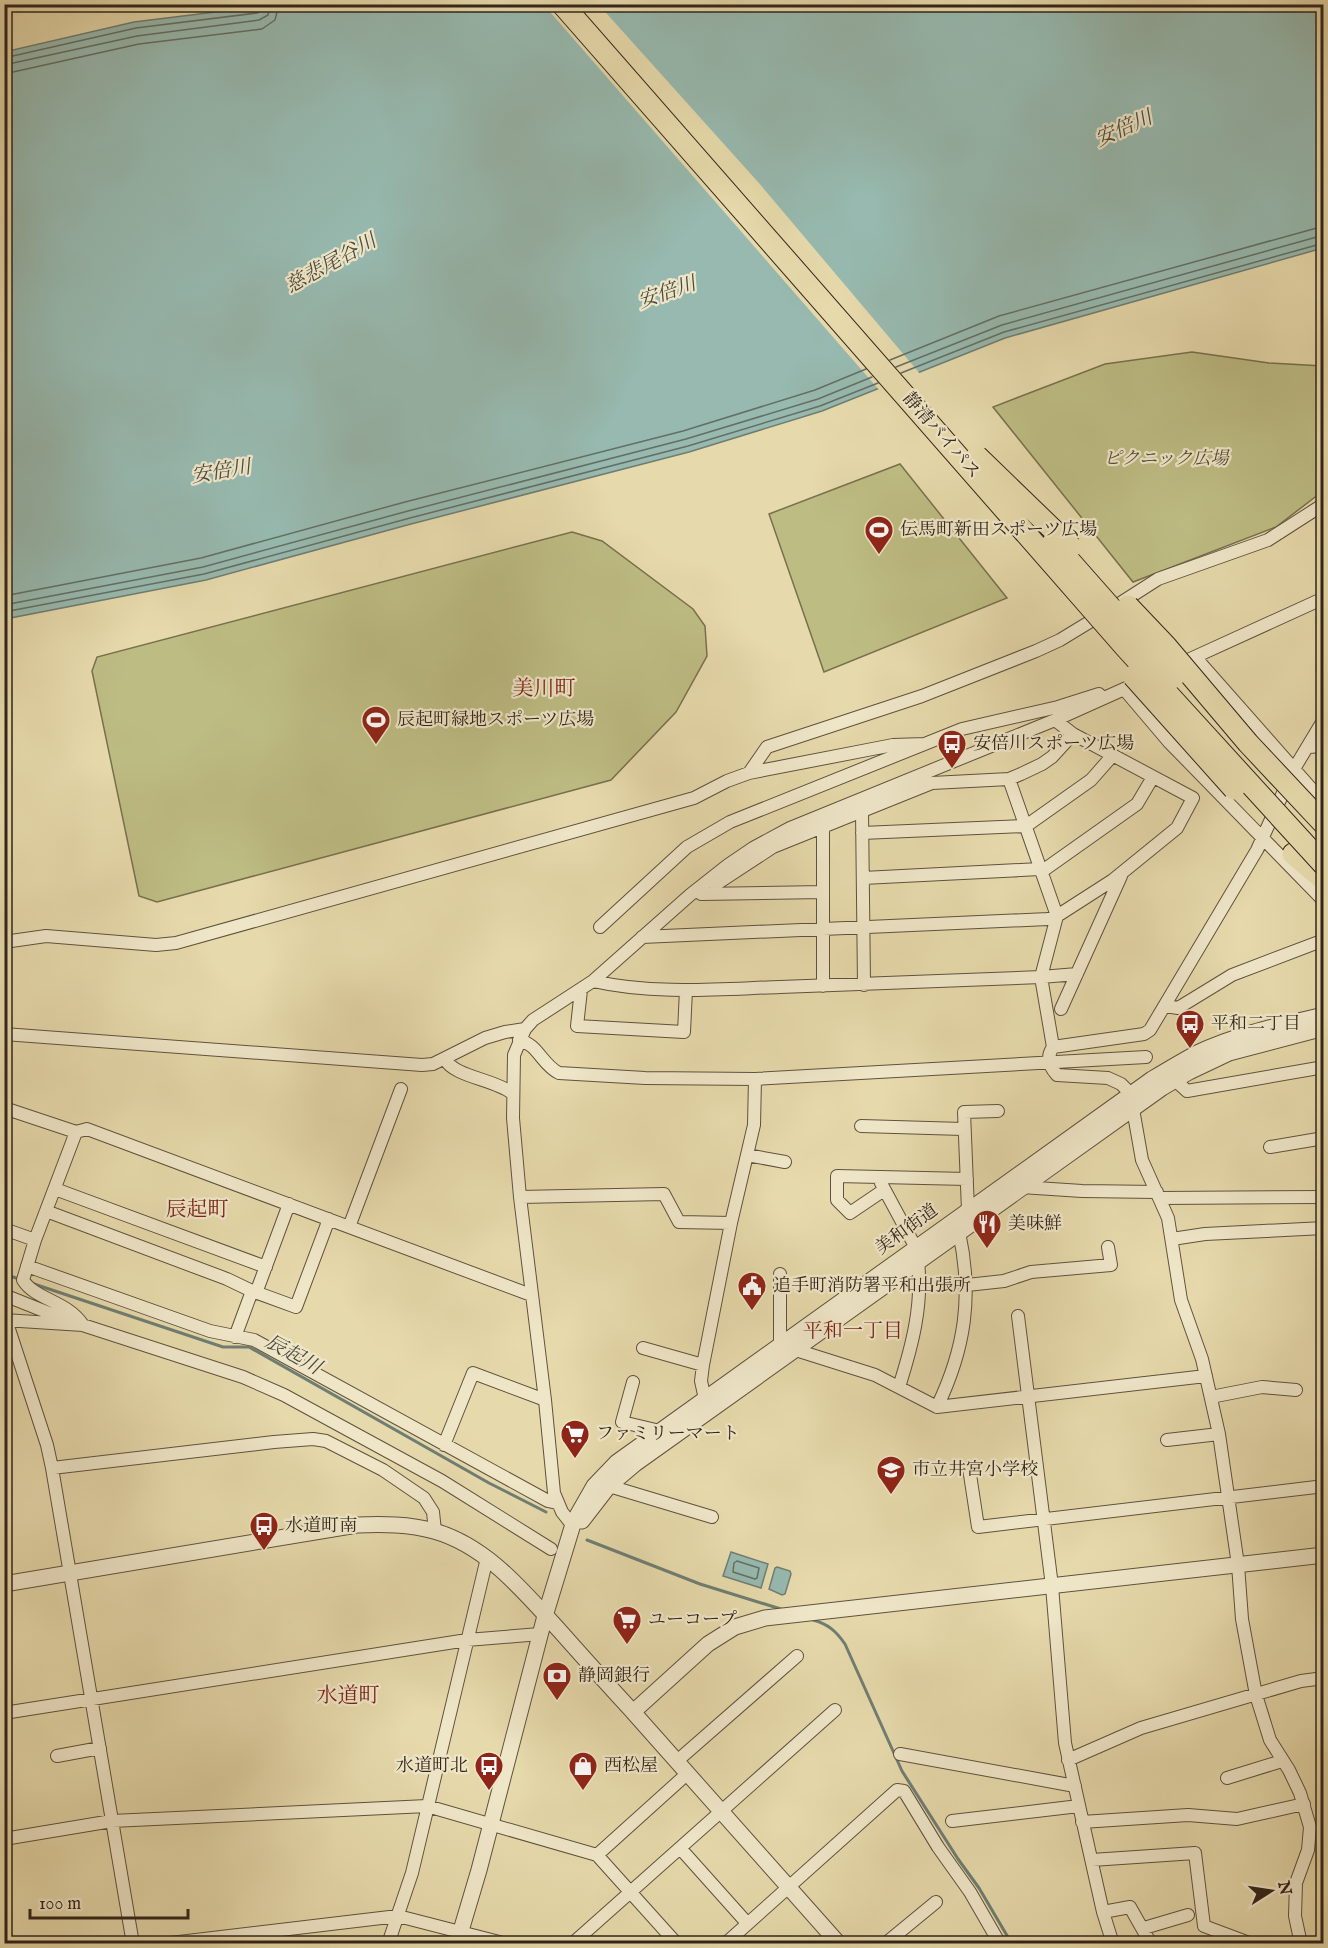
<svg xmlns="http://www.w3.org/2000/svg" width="1328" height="1948" font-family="'IM FELL English','Noto Serif JP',serif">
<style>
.green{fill:#bdbc83;stroke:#78704e;stroke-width:1.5}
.water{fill:#97b9af;stroke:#6f7e73;stroke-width:1.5}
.pier{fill:#e6d9ab}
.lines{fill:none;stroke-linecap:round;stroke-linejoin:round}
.shore{stroke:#646f64;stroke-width:1.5}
.stream{stroke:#6f7e73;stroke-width:3}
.minor-casing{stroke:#5f523e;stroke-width:14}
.tertiary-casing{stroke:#5f523e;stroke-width:17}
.trunk-casing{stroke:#32251a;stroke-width:23}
.minor{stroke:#efe6c8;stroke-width:12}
.tertiary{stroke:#efe6c8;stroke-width:15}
.trunk{stroke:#e6d9ab;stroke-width:21}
.trunk-bridge-casing{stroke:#32251a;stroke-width:23;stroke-linecap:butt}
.trunk-bridge{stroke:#e6d9ab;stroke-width:21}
.labels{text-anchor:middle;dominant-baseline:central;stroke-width:4.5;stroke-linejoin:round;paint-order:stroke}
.street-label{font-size:18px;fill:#32251a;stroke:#efe6c8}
.park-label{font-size:18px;font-style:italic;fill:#554b34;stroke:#efe6c8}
.poi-label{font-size:18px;fill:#32251a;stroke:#efe6c8;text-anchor:start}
.water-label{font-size:20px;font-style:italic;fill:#4b4a3f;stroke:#efe6c8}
.neighbourhood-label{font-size:20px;fill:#7a1f14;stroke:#efe6c8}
.quarter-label{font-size:21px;fill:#7a1f14;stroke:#efe6c8}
</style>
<rect width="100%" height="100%" fill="#e6d9ab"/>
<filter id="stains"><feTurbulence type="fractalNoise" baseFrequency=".00333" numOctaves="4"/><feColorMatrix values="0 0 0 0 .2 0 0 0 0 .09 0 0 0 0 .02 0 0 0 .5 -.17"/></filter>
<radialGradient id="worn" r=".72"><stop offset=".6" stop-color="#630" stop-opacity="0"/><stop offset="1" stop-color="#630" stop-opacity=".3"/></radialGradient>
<path class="green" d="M1192 352 1269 363 1323 366V491L1276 527 1133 582 993 407 1105 364Z
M900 464 1007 598 824 672 769 514Z
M572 532 602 541 693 609 705 626 707 656 676 712 611 780 157 902 139 896 92 671 97 657Z"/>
<path class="water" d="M280 4 1323 5V248L1005 338 822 411 689 452 411 524 206 580 5 619 4 52 134 22Z
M731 1552 768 1564 761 1588 723 1576Z
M777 1567 790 1571 791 1574 785 1594 782 1595 769 1589 775 1568Z"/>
<path class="pier" d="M544 5H599L758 182 921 375 880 391Z"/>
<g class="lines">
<path class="shore" d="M4 58 136 28 257 13 262 10 263 4
M4 65 137 36 259 20 268 15 270 4
M4 74 139 44 262 29 275 20 279 4
M890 360 999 316 1324 226
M896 367 1002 325 1324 235
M901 373 1004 332 1324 243
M4 596 201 558 405 502 683 431 815 390 866 369
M4 605 203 567 408 511 686 439 818 399 872 377
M4 612 204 574 410 518 688 446 820 406 878 383
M737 1561 759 1568 757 1578 755 1579 733 1572 734 1563Z"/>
<path class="stream" d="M4 1274 19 1279
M31 1283 223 1347H249L489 1483 546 1512
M587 1540 700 1584 784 1610
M813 1620C828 1624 836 1631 845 1644L902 1771 958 1859 979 1888 1012 1944"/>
<g class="minor-casing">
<path id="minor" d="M1119 604 1158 579 1268 540 1324 504
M1195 657 1324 803
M1177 665 1324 598
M1124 689 1169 742 1324 901
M1308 747 1324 746
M749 773 767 747 922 696 1036 651 1060 640 1101 615
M862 811 864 985
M862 833 1026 826 1091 780 1113 755
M1041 872 1137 804 1153 777
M863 878 1040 869
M715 885 773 847 932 783 1009 779 1021 774 1042 764 1052 757 1073 734
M701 894 823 892
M600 927 687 847 730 822 962 729 1058 707 1099 694
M642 937 1048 919 1057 916 1113 880 1177 828 1193 798 1073 734 1055 720
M4 942 46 936 156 945 176 943 694 798 727 781 749 773 893 745 924 744
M593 981C654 995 719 989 780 987 867 984 954 981 1041 977L1057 916 1009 779
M823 986V826
M581 990 577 1026 684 1032 686 990
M1165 1006 1178 1008 1232 975 1324 940
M1061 1009 1121 876
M4 1034 422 1065 433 1064 485 1038 505 1032 525 1029
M519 1040C538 1044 542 1065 559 1073L645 1078 755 1079 1146 1057
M1053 1047 1041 977 1077 974
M445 1059C454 1077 494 1079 512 1093
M1175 1080 1187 1091 1324 1067
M4 1108 76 1132 87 1129 531 1295
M861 1126 963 1129
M1270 1147 1324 1138
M747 1155 785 1162
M881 1183 916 1248
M1021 1187 1082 1191 1157 1192
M55 1189 266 1267
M884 1190 850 1213 837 1200V1176L967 1179
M520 1197 664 1194 679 1222 731 1223
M1160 1198 1324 1197
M968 1210 964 1112 998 1111
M46 1211 76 1132
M349 1227 401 1089
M4 1229 35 1240 46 1211 227 1279 252 1291 296 1307 329 1219
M1172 1239 1205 1234 1324 1228
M27 1266 210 1331 254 1340 548 1501 557 1503
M780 1274V1345L875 1375 937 1407 1206 1376
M967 1285 1004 1281 1031 1272 1111 1265 1108 1247
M256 1293 289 1204
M4 1295 64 1319 243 1377 284 1395 442 1481 551 1549
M1018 1316 1052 1586 1065 1743 1103 1912 1113 1944
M4 1320 83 1325C66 1300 35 1300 23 1280L35 1240
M6 1320 47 1445 52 1468 133 1944
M235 1337 252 1291
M643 1348 703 1365
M633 1382 622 1422 660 1431
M899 1387C912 1346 923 1305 918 1262
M1211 1397 1262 1387 1296 1390
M705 1399 701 1381 703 1365 731 1223 754 1125 755 1079
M937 1407C965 1349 973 1296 959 1232
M1167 1440 1219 1434
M444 1445 473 1373 545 1400
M52 1468 274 1442 313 1439 326 1441 383 1470 424 1498 433 1512 435 1531
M969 1468 978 1527 1316 1487
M609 1486 712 1517
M573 1526 562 1512 554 1493 545 1400 520 1197 513 1118 514 1055 525 1029 533 1020 593 981 690 895 728 865 753 848 790 828 1055 720 1142 681
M4 1713 467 1640 540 1634
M900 1754 1075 1786
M57 1756 100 1748
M1068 1760 1141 1728 1301 1681 1324 1678
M677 1761 797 1656
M1227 1778 1282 1761
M952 1821 1079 1806
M1082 1822 1188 1815 1237 1819 1304 1804
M4 1839 112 1821 427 1806 597 1855 677 1944
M680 1848 747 1923
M597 1855 688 1773
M1092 1860 1195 1853 1204 1926 1252 1944
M1103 1912 1130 1907 1151 1944
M1144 1928 1188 1915
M162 1944 398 1916 507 1944
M388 1944 412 1873 487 1558
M572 1944 835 1710
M725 1944 897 1790 904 1791 938 1847 970 1892 1000 1944
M885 1944 936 1902
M1301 1944 1295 1916 1296 1883 1308 1850 1310 1827 1300 1793 1289 1770 1270 1740 1256 1695 1242 1619 1238 1565 1219 1434 1202 1359 1181 1300 1168 1218 1142 1160 1133 1109 1128 1091 1121 1084 1108 1078 1057 1075C1049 1066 1046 1057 1053 1047L1144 1034 1150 1030 1257 850 1294 769 1324 719"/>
</g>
<g class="tertiary-casing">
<path id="tertiary" d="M582 1521 609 1486 635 1464 1162 1088 1189 1072 1229 1053 1324 1028
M4 1584 357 1525C383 1524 409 1524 434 1531 487 1546 523 1591 559 1630 583 1657 608 1685 633 1712L708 1644 735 1627 765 1618 1324 1555
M633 1712 839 1944
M457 1944 479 1870 545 1616 574 1521 594 1486 617 1462 1152 1079C1167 1070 1182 1061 1197 1053 1237 1034 1281 1025 1324 1015"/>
</g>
<g class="trunk-casing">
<path id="trunk" d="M1293 854 1324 880"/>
</g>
<use href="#minor" class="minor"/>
<use href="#tertiary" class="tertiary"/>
<use href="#trunk" class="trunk"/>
<g class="trunk-bridge-casing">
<path id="trunk-bridge" d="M562 4 1126 648 1324 865
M977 456 1071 547
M1053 542 1173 678
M1128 606 1166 646 1248 743 1324 824
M1133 676 1234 789"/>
</g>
<use href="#trunk-bridge" class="trunk-bridge"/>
</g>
<defs>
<g id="stadium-pin" transform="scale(1.5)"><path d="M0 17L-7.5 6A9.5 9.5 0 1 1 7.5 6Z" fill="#8f2418" stroke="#efe6c8"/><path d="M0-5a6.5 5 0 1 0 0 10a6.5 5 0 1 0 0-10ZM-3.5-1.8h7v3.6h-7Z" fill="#fff"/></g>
<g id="bus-pin" transform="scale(1.5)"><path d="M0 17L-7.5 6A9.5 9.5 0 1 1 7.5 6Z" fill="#8f2418" stroke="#efe6c8"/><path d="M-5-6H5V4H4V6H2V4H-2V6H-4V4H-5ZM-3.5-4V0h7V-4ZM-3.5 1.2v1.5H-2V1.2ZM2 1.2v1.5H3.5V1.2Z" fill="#fff"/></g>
<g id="restaurant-pin" transform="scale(1.5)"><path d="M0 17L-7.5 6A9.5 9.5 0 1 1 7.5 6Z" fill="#8f2418" stroke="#efe6c8"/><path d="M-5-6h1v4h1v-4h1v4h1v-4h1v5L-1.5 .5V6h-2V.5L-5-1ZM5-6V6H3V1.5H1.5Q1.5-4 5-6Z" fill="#fff"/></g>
<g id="civic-pin" transform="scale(1.5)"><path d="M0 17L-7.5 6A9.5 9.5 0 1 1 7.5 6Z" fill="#8f2418" stroke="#efe6c8"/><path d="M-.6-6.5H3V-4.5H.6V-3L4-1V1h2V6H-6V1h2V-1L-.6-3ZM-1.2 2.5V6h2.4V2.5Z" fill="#fff"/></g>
<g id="supermarket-pin" transform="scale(1.5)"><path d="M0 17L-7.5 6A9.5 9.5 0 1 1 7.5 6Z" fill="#8f2418" stroke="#efe6c8"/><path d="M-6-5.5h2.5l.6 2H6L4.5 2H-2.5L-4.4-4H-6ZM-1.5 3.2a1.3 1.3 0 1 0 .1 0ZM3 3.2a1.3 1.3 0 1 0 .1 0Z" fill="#fff"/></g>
<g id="school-pin" transform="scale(1.5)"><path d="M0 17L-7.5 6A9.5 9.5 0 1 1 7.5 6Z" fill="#8f2418" stroke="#efe6c8"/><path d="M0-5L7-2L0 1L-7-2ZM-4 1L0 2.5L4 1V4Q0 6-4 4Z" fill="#fff"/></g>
<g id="bank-pin" transform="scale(1.5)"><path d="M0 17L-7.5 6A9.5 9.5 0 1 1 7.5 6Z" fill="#8f2418" stroke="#efe6c8"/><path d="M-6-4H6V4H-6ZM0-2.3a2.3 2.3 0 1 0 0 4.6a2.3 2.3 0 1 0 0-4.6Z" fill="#fff"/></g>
<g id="shop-pin" transform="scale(1.5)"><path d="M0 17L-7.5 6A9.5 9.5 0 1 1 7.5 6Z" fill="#8f2418" stroke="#efe6c8"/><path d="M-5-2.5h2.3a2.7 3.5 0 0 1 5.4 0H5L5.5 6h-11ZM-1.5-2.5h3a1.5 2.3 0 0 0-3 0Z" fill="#fff"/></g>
</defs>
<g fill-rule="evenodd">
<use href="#stadium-pin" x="879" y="530"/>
<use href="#stadium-pin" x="376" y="720"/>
<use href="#bus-pin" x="952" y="744"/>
<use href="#bus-pin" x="1190" y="1024"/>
<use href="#restaurant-pin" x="987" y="1224"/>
<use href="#civic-pin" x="752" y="1286"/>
<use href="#supermarket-pin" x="575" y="1434"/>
<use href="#school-pin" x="891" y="1470"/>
<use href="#bus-pin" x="264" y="1526"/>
<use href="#supermarket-pin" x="627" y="1620"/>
<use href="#bank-pin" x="557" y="1676"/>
<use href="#bus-pin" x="489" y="1766"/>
<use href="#shop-pin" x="583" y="1766"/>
</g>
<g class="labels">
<g class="street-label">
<text transform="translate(941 436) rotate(49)">静清バイパス</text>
<text transform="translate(907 1230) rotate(-36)">美和街道</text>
</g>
<g class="park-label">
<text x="1166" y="459">ピクニック広場</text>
</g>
<g class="poi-label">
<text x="900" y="530">伝馬町新田スポーツ広場</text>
<text x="397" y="720">辰起町緑地スポーツ広場</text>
<text x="973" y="744">安倍川スポーツ広場</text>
<text x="1211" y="1024">平和二丁目</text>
<text x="1008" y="1224">美味鮮</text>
<text x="773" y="1286">追手町消防署平和出張所</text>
<text x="596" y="1434">ファミリーマート</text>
<text x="912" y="1470">市立井宮小学校</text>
<text x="285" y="1526">水道町南</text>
<text x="648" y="1620">ユーコープ</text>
<text x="578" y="1676">静岡銀行</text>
<text x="468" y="1766" text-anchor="end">水道町北</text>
<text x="604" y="1766">西松屋</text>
</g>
<g class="water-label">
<text transform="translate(1124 129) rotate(-24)">安倍川</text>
<text transform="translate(331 264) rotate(-29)">慈悲尾谷川</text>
<text transform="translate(667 293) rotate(-19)">安倍川</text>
<text transform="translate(221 472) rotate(-9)">安倍川</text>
<text transform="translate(293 1355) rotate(29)">辰起川</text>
</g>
<g class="neighbourhood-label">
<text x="853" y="1331">平和一丁目</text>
</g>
<g class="quarter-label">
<text x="544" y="689">美川町</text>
<text x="197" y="1210">辰起町</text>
<text x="348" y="1696">水道町</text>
</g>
</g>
<rect width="1328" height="1948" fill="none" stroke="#e6d9ab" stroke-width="24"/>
<rect x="6" y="6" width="1316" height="1936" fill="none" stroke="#32251a" stroke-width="3"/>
<rect x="12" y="12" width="1304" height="1924" fill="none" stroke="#32251a" stroke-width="1.5"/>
<g transform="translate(1271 1891) rotate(78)" stroke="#efe6c8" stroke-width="4.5" paint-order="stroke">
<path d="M0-4.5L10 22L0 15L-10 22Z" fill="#32251a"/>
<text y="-9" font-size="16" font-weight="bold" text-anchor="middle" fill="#32251a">N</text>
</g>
<path d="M30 1909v9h158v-9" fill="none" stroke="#32251a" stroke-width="3"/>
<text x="39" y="1909" font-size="18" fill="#32251a" stroke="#efe6c8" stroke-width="4.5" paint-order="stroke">100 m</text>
<rect width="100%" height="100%" filter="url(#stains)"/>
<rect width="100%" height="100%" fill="url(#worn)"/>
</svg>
